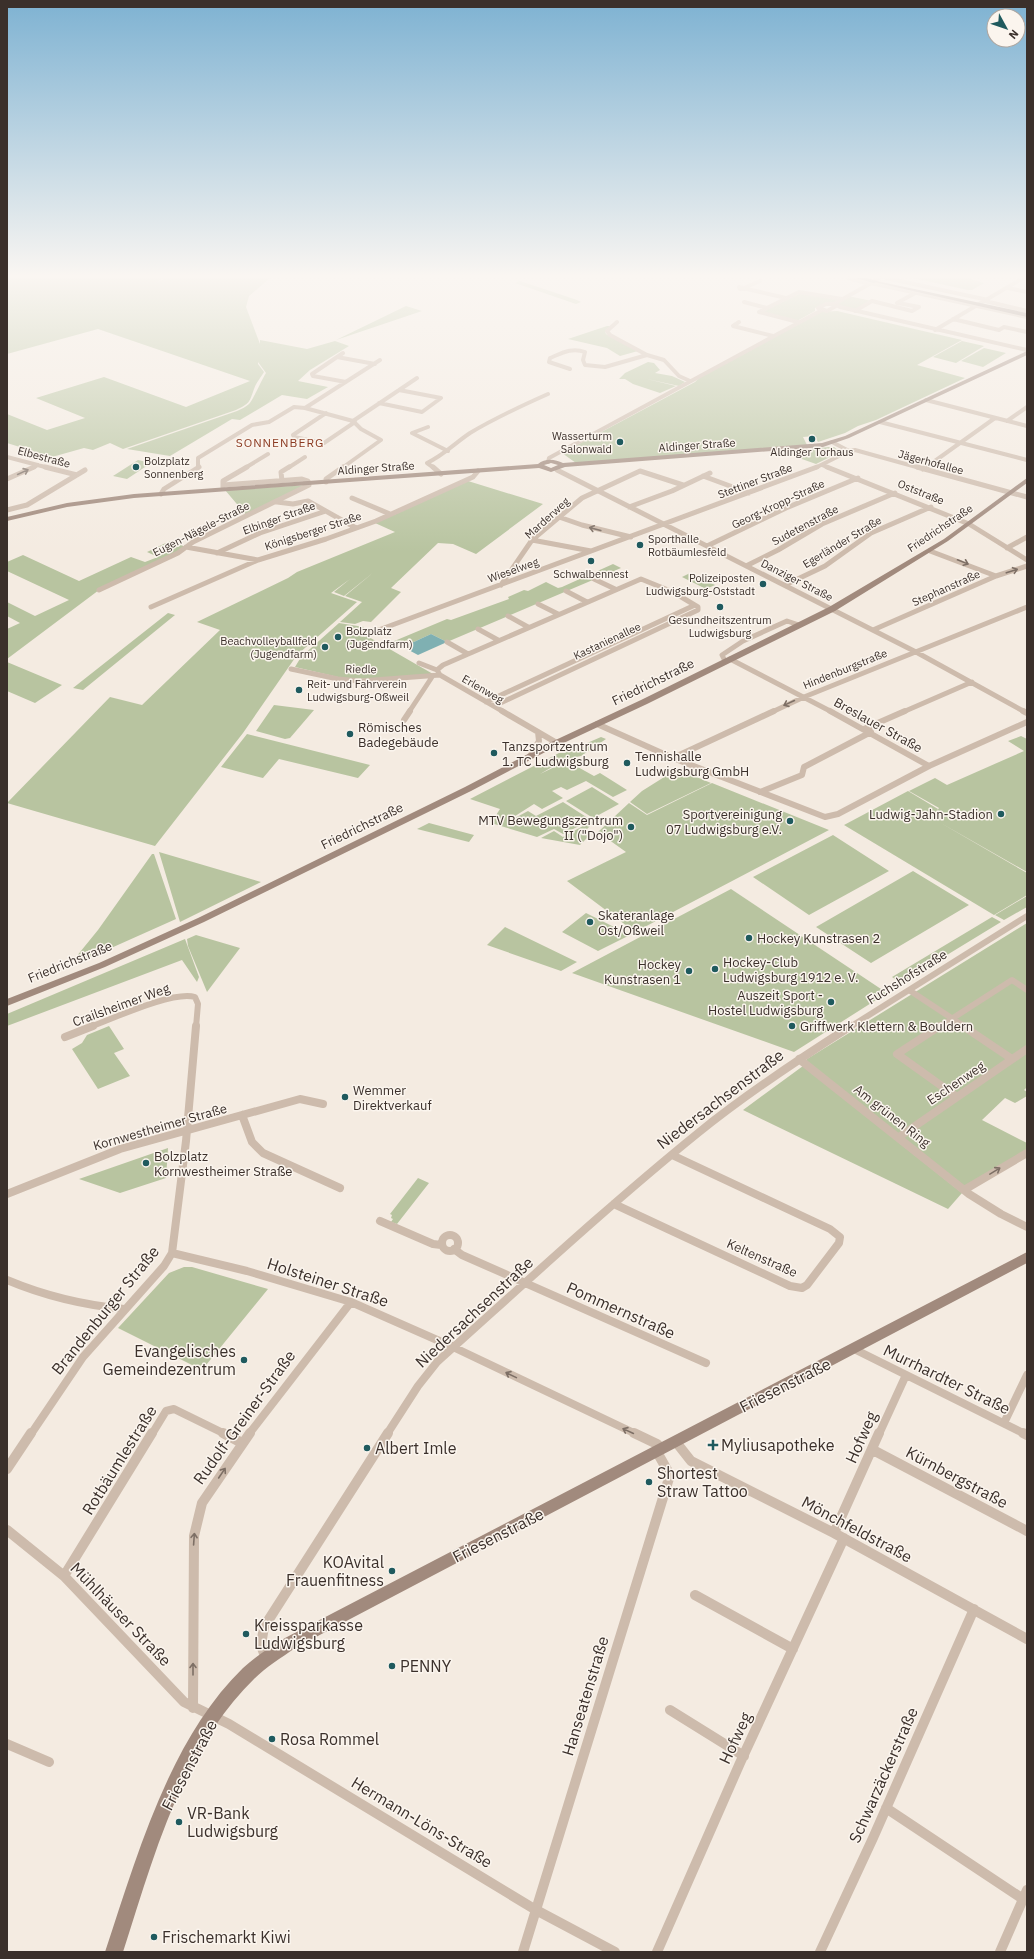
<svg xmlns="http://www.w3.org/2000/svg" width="1034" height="1959" font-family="'IBM Plex Sans',sans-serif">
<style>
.green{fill:#b8c4a0}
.water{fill:#7fb0b2}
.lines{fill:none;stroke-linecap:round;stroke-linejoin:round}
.minor-far4{stroke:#cdbbac;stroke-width:4}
.minor-far3{stroke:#cdbbac;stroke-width:5}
.minor-far2{stroke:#cdbbac;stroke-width:6}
.minor-far1{stroke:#cdbbac;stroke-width:8}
.minor{stroke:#cdbbac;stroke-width:10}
.secondary{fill:#a18a7d;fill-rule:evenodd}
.primary{fill:#7d675c;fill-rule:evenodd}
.trunk{fill:#6c584f;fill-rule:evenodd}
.oneway{stroke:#7d6f65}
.poi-dot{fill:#1f5a5e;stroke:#fbf5ee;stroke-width:1.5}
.labels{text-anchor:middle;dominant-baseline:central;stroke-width:3;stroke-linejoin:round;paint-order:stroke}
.far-poi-label{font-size:11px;fill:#3b302b;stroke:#fbf5ee;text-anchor:start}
.far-street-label{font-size:11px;fill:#3b302b;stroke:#fbf5ee}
.far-neighbourhood-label{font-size:12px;letter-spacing:1px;fill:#8c3b22;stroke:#fbf5ee}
.street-label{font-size:13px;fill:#3b302b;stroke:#fbf5ee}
.poi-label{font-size:13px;fill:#3b302b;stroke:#fbf5ee;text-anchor:start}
.near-street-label{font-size:16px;fill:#3b302b;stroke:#fbf5ee}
.near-poi-label{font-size:16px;fill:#3b302b;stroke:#fbf5ee;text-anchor:start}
</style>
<rect width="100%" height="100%" fill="#f4ebe1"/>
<path class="green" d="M7 278H163L156 283 166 278H270L249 296 246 307 260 344V340L307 349 335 341 349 346 310 370 298 381 328 387 307 399 282 395 240 420 232 419 170 456 127 449 237 411C241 409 246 407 249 404 253 400 262 379 266 373L258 362V364L264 372C261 377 256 383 254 389 249 403 250 403 236 410L123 449 110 443 93 450 84 448 52 457 7 443V414L47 430 85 418 36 398 104 377 186 407 250 381 98 329 7 354Z
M913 278H968L984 283 972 290H968Z
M520 281 577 300 581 302 576 304 515 283Z
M803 292 837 299 848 296 872 301 855 311C842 308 827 301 815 308V311L797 321 762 312Z
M406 306 422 311 336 340Z
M837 311 962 340 917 365 965 378 876 420 858 426 845 433 818 442 814 436 803 437 807 445 576 463 562 453 695 382 700 377 819 312Z
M607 326H611L605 331 606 334 638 351 620 356 607 348 568 339Z
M962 341 984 346 956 363 933 357Z
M984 348 1006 353 983 367 961 361Z
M648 362 654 363 660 370 655 373 672 376 685 382 679 386 647 379 676 386 660 393 633 384 625 379H619L625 373Z
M829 447H834L840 452 816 464 782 452Z
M138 460 151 463 127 479 113 476Z
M468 481 543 504 476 554 453 544 438 543 391 588 401 592 371 622 363 621 355 624 340 622 362 602 345 596 374 572 344 596 334 592 350 579 331 593 357 602 297 655 243 733 155 846 7 803 110 697 142 705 220 630 197 622 288 578 297 572 395 532 375 523Z
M309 485 247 516 225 490Z
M170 541 186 547 99 590 7 659V629L20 623 7 616V602L35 616 69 600 7 571V562L23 555 79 581 131 557 145 562 158 557 147 552Z
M613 564 621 568 447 642 431 634 403 647 392 642 447 619 451 620 509 599 508 597 524 590 528 591 546 582 558 588 562 587Z
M690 573 715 585 706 589 682 577Z
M168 613 175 615 83 690 73 688Z
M339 623 364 627 359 634 365 637 367 636 433 674 375 679 342 678 295 667 301 657Z
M7 662 62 685 35 703 7 691Z
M274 705 314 710 290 738 285 739 256 731Z
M247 734 370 765 358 778 279 759 263 778 221 767Z
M1021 736 1027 739V872L939 822 1027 873V895L994 915 844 825 908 791 938 809 934 815 939 808 909 791 935 778 947 785 1024 751 1008 741Z
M601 737 606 739 581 756 566 759 540 774 567 761 594 776 600 773 627 790 613 797 586 781 567 790 561 787 552 791 563 798 542 809 534 804 512 818 513 819 528 811 536 816 563 802 591 820 563 834 554 829 537 837 491 823 500 809 470 799 559 753H564Z
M677 769 711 783 647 814 630 802 642 791Z
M712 783 829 830 635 932 567 881 626 852 598 832 629 803 647 815Z
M592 787 619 804 593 818 566 801Z
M592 821 594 822 584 832 588 837 580 845 541 838 554 831 563 837Z
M429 823 474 835 469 842 417 829Z
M833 835 889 871 809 915 753 877Z
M159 852 261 882 180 922Z
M152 854H154L176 919 82 961 76 957 98 930Z
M913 871 969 905 871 963 816 927Z
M731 889 887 993 794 1052 572 973Z
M1027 896V907L1004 920 995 915Z
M586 913 630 935 598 951 562 932Z
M992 917 1001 922 901 983 892 977Z
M1027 923V1087L1024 1090 1027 1092V1096L1015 1103 1005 1098 982 1120 1027 1143V1152L964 1190 807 1061V1059Z
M505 927 577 962 561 971 487 945Z
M196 935 240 948 207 992 188 946 187 939Z
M185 939 199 977 197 982 182 960 7 1026V1014Z
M109 1026 124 1049 114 1053 130 1076 98 1089 72 1049 82 1043 87 1035Z
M803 1066 962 1193 948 1209 743 1110Z
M168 1148 166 1178 120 1193 79 1179Z
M418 1178 429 1183 397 1224 391 1222 393 1219 391 1218 392 1215 390 1214Z
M184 1267H192L268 1289 202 1370 118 1328 169 1273Z"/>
<path class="water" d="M431 634 447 642 418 655 403 647Z"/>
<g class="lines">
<path class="minor-far4" d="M848 278 870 284
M886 278 988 300
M871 283 1027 317
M739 287 748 289H740Z
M746 287 760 281
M1008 288 1027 292
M747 289 786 298
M985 301 1027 311
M744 302 767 308
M897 303 917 292
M834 304 840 307 1027 350
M836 306 827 311 818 308 826 304H834L880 278
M855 311 872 301 912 311 919 307 898 303
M953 319 999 330 1004 327 1027 332
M617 322 607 331 610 335 647 355 664 360 679 376 690 381
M739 322 733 326 773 336
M798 322 759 312 799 292 842 299
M935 330 1023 278
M343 353 312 374 313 376 346 382
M337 357 375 364
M570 369 549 362 550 358C562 353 572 347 585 352L583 360 585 365 605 367 647 355
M926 400 1027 426
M379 403 422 412 441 398 399 390
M305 408 380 360
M326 413 293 435 294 437 324 443 355 422
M353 421 417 378
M1007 421 1027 407
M880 422 1027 460
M428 427 412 433 448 451
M832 442 849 451 855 450 920 468
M7 457 49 468
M548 462 549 458 822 310
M822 465 829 468
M32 468 38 465
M198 468V458L252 425 269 422 294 407 305 408 353 421 361 429 381 440 342 468
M245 468 268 454
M288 468 305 457
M434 468 427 463C444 455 455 443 470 433 495 418 521 406 548 394
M815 468 849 451
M925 468 995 418"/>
<path class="minor-far3" d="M45 467 77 475
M433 467 441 474
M827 467 969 524 1027 560
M917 467 1027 497
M923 469 926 467
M557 470 916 652 1025 712
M703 476 749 493
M7 479 34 467
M282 481 281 472 289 467
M326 482V479L343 467
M223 487V481L247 467
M161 494 164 489 199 467
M352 498 390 514
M277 502 293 504 308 501 356 528
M629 507 672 491 710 473
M7 510 27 505 85 470
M559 517 582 525 631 537
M532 540 591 551
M707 546 786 508 858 478
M186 547 258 560
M1007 548 1027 537
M930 551 996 576
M217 553 260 533 326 511
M746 566 778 550 822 524 895 493
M594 579 615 589
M501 585 532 540 582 498 640 471 683 485
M785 585 825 566 871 533 931 507
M99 590 178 553 193 542 309 485 308 481 302 479 223 485
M566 591 587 602
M538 604 558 614
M151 607 258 560 326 539 376 521 473 477 478 471
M508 616 528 627
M478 629 498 640
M873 630 996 576 1027 566
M368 634 817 467
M447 642 468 654
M730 659 832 712
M725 661 722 655 743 641 787 621 799 625
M419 663 437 670 440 675 504 712
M291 669 338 679 361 681 440 675
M437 670 443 665 641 579 673 592 698 607V610L494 706
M486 702 695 605
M409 712 432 677
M772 712 804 697 1027 607
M903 712 972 682"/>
<path class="minor-far2" d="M502 711 557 743
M830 711 929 766
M1023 711 1027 713
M404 720 410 711
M597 724 673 758 825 817 838 814 929 766 1027 722
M864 729 905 711
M530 756 539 741 538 732
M673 758 774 711
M760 792 802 775 804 767 871 732
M909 990 965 1027
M90 1027C112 1019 174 990 195 997L198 1004 196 1027
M850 1027 1027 916
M939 1027 1012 980 1027 990"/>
<path class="minor-far1" d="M940 1026 897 1054 957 1097
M963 1026 1012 1059
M65 1037 93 1026
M799 1059 969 1194 1001 1214 1027 1227
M242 1115 252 1142 263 1153 340 1188
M899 1137 1027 1049
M964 1190 1027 1153
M7 1194 120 1149 300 1099 323 1104
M614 1204 790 1286 802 1288 807 1285 839 1243 840 1237 830 1229 672 1155
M380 1221 433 1244 441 1245
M442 1243a8 8 0 1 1 16 0a8 8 0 1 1-16 0Z
M454 1249 462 1255 706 1363
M172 1253 247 1271 351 1302 453 1347 636 1434
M7 1280C45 1296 83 1305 124 1309
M854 1349 1025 1434
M1004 1423 1027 1375
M31 1434 83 1357 164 1266 172 1253 186 1141 196 1026
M152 1434 166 1411 174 1409 225 1434
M249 1434 351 1302
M387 1434 418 1386 437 1362C523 1285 608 1206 698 1133 746 1094 799 1059 851 1026
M879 1434 906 1375"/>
<path class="minor" d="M223 1433 242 1443
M634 1433 657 1444 662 1449
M1023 1433 1027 1435
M676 1442 691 1461 834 1533 1027 1639
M873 1450 1027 1531
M7 1469 31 1433
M7 1530 64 1576 184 1702 229 1724 536 1910 615 1952
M834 1533 879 1433
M64 1576 152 1433
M695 1595 793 1649
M266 1659 261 1645 264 1627 388 1433
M193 1708 194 1536 202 1503 250 1433
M670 1710 744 1756
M7 1744 49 1762
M886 1808 1023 1899
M523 1952 670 1475 657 1452
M657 1952 740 1763 844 1538
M820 1952 873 1838 974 1609
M1000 1952 1027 1890"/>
<path class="secondary" d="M1027 351V355L849 438 823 447 565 467 551 472 539 468 134 498 67 507 7 521V517L67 503 134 494 538 464C545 458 555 459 563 463L822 443 845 436ZM551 463 558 465 551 468 544 465Z
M1027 478V483L948 541 835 611 647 704 553 748 471 791 204 922 105 967 7 1006V999L99 963 198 918 465 787 547 744 641 700 829 607 944 539Z
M1027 1252V1263L295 1648C281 1658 266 1667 254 1679 182 1749 153 1859 123 1952H105C137 1856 169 1740 243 1668 256 1656 270 1647 285 1638Z"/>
<path class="primary" d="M872 280 1027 313V317L874 282Z"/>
<path class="trunk" d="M855 278H867L877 281 874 283Z"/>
</g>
<defs><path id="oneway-shaft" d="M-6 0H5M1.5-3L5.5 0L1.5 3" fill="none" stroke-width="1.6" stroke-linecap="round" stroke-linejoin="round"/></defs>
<g class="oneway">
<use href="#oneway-shaft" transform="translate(23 472) rotate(-25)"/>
<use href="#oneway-shaft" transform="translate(595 529) rotate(-165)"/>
<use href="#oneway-shaft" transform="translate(963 562) rotate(22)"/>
<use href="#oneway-shaft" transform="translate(1012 571) rotate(-18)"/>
<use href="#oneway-shaft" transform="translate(789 703) rotate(155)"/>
<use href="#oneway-shaft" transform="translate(995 1171) rotate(-31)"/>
<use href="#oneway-shaft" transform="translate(511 1375) rotate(-154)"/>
<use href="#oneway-shaft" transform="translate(628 1431) rotate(-155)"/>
<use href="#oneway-shaft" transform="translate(222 1473) rotate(-56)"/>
<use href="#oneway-shaft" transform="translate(194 1539) rotate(-86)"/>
<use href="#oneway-shaft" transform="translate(193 1669) rotate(-90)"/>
</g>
<linearGradient id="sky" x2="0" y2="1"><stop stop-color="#7eb2d2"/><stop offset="0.5" stop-color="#faf6f2"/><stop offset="1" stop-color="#faf6f2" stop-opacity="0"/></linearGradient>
<rect width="1034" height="552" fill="url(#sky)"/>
<g class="poi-dot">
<circle cx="812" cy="439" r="4"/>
<circle cx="620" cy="442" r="4"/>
<circle cx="136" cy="467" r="4"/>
<circle cx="640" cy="545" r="4"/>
<circle cx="591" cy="561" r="4"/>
<circle cx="763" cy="584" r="4"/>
<circle cx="720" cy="607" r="4"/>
<circle cx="338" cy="637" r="4"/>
<circle cx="325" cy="647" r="4"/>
<circle cx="299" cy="690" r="4"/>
<circle cx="350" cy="734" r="4"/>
<circle cx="494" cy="753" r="4"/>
<circle cx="627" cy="763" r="4"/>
<circle cx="1001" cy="814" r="4"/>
<circle cx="790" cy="821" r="4"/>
<circle cx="631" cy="827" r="4"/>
<circle cx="590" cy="922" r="4"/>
<circle cx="749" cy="938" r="4"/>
<circle cx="715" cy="969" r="4"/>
<circle cx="689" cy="971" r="4"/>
<circle cx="831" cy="1002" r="4"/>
<circle cx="792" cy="1026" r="4"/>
<circle cx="345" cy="1097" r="4"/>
<circle cx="146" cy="1163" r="4"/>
<circle cx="244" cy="1360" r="4"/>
<path d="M711 1439h4v4h4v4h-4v4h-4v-4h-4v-4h4z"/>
<circle cx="367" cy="1448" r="4"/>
<circle cx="649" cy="1482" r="4"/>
<circle cx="392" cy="1571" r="4"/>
<circle cx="246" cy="1634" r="4"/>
<circle cx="392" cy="1666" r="4"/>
<circle cx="272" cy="1739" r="4"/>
<circle cx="179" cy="1822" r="4"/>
<circle cx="154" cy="1937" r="4"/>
</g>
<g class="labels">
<g class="far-poi-label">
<text x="612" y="436" text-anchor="end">Wasserturm<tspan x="612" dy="13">Salonwald</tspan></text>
<text x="812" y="452" text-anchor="middle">Aldinger Torhaus</text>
<text x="144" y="461">Bolzplatz<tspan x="144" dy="13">Sonnenberg</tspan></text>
<text x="648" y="539">Sporthalle<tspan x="648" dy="13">Rotbäumlesfeld</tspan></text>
<text x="591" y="574" text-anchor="middle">Schwalbennest</text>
<text x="755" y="578" text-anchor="end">Polizeiposten<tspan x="755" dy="13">Ludwigsburg-Oststadt</tspan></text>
<text x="720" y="620" text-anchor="middle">Gesundheitszentrum<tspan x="720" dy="13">Ludwigsburg</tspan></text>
<text x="346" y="631">Bolzplatz<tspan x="346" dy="13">(Jugendfarm)</tspan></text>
<text x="317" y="641" text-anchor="end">Beachvolleyballfeld<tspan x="317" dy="13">(Jugendfarm)</tspan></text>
<text x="307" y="684">Reit- und Fahrverein<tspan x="307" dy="13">Ludwigsburg-Oßweil</tspan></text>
</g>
<g class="far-street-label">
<text transform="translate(697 445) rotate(-4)">Aldinger Straße</text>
<text transform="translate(44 457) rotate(15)">Elbestraße</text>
<text transform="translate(931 462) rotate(15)">Jägerhofallee</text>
<text transform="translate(376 468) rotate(-4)">Aldinger Straße</text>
<text transform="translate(755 481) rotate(-21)">Stettiner Straße</text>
<text transform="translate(921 492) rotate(22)">Oststraße</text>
<text transform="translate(778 504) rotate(-25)">Georg-Kropp-Straße</text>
<text transform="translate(279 518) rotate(-20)">Elbinger Straße</text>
<text transform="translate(547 518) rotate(-42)">Marderweg</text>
<text transform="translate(805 525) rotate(-28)">Sudetenstraße</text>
<text transform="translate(940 528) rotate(-34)">Friedrichstraße</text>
<text transform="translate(201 529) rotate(-27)">Eugen-Nägele-Straße</text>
<text transform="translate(313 531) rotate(-18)">Königsberger Straße</text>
<text transform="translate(842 542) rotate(-31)">Egerländer Straße</text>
<text transform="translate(513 570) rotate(-20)">Wieselweg</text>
<text transform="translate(797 580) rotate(27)">Danziger Straße</text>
<text transform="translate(946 588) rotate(-24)">Stephanstraße</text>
<text transform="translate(607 641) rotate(-25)">Kastanienallee</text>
<text transform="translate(361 669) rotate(1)">Riedle</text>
<text transform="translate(845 669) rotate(-22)">Hindenburgstraße</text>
<text transform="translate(483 689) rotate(30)">Erlenweg</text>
</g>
<g class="far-neighbourhood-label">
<text x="280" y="442">SONNENBERG</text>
</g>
<g class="street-label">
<text transform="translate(653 682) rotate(-26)">Friedrichstraße</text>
<text transform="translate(878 725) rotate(29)">Breslauer Straße</text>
<text transform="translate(362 826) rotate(-26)">Friedrichstraße</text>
<text transform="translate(70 962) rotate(-22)">Friedrichstraße</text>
<text transform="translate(907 977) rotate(-32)">Fuchshofstraße</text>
<text transform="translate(121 1005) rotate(-20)">Crailsheimer Weg</text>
<text transform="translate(956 1083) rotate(-34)">Eschenweg</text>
<text transform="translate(892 1116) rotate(38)">Am grünen Ring</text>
<text transform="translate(160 1127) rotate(-16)">Kornwestheimer Straße</text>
<text transform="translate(762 1258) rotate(24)">Keltenstraße</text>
</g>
<g class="poi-label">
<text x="358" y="727">Römisches<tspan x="358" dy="15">Badegebäude</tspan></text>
<text x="502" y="746">Tanzsportzentrum<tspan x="502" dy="15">1. TC Ludwigsburg</tspan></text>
<text x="635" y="756">Tennishalle<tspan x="635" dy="15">Ludwigsburg GmbH</tspan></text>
<text x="782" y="814" text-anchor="end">Sportvereinigung<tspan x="782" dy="15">07 Ludwigsburg e.V.</tspan></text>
<text x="993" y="814" text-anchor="end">Ludwig-Jahn-Stadion</text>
<text x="623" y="820" text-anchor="end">MTV Bewegungszentrum<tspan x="623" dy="15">II ("Dojo")</tspan></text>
<text x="598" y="915">Skateranlage<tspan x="598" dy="15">Ost/Oßweil</tspan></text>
<text x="757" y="938">Hockey Kunstrasen 2</text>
<text x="723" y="962">Hockey-Club<tspan x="723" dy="15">Ludwigsburg 1912 e. V.</tspan></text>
<text x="681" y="964" text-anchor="end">Hockey<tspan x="681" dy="15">Kunstrasen 1</tspan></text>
<text x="823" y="995" text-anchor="end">Auszeit Sport -<tspan x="823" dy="15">Hostel Ludwigsburg</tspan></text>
<text x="800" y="1026">Griffwerk Klettern &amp; Bouldern</text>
<text x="353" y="1090">Wemmer<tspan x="353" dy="15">Direktverkauf</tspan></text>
<text x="154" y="1156">Bolzplatz<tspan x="154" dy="15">Kornwestheimer Straße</tspan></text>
</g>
<g class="near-street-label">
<text transform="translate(720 1099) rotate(-37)">Niedersachsenstraße</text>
<text transform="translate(328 1282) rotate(18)">Holsteiner Straße</text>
<text transform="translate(105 1310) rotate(-51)">Brandenburger Straße</text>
<text transform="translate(621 1310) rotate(24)">Pommernstraße</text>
<text transform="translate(474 1312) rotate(-43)">Niedersachsenstraße</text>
<text transform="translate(947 1379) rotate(26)">Murrhardter Straße</text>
<text transform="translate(785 1385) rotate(-27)">Friesenstraße</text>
<text transform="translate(244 1417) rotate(-54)">Rudolf-Greiner-Straße</text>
<text transform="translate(861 1437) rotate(-66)">Hofweg</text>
<text transform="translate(119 1460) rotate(-58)">Rotbäumlestraße</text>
<text transform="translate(957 1477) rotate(28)">Kürnbergstraße</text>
<text transform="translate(857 1529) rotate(28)">Mönchfeldstraße</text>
<text transform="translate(498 1535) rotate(-27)">Friesenstraße</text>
<text transform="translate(121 1614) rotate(46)">Mühlhäuser Straße</text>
<text transform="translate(585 1696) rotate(-73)">Hanseatenstraße</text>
<text transform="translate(735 1738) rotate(-65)">Hofweg</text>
<text transform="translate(189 1765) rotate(-62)">Friesenstraße</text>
<text transform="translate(883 1775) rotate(-66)">Schwarzäckerstraße</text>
<text transform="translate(422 1822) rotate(31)">Hermann-Löns-Straße</text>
</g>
<g class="near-poi-label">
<text x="236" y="1351" text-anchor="end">Evangelisches<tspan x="236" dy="18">Gemeindezentrum</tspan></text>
<text x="721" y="1445">Myliusapotheke</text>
<text x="375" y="1448">Albert Imle</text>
<text x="657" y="1473">Shortest<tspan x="657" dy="18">Straw Tattoo</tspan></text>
<text x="384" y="1562" text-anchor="end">KOAvital<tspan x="384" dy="18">Frauenfitness</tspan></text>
<text x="254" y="1625">Kreissparkasse<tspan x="254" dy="18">Ludwigsburg</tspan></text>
<text x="400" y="1666">PENNY</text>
<text x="280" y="1739">Rosa Rommel</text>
<text x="187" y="1813">VR-Bank<tspan x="187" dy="18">Ludwigsburg</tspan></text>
<text x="162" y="1937">Frischemarkt Kiwi</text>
</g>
</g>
<rect width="1034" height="1959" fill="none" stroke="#3b302b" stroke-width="16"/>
<g transform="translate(1006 28) rotate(130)"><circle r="19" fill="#fbf5ee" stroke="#aea6a0"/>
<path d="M0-3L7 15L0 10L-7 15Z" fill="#1f5a5e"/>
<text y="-6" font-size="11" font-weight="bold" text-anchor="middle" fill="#3b302b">N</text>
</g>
</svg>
